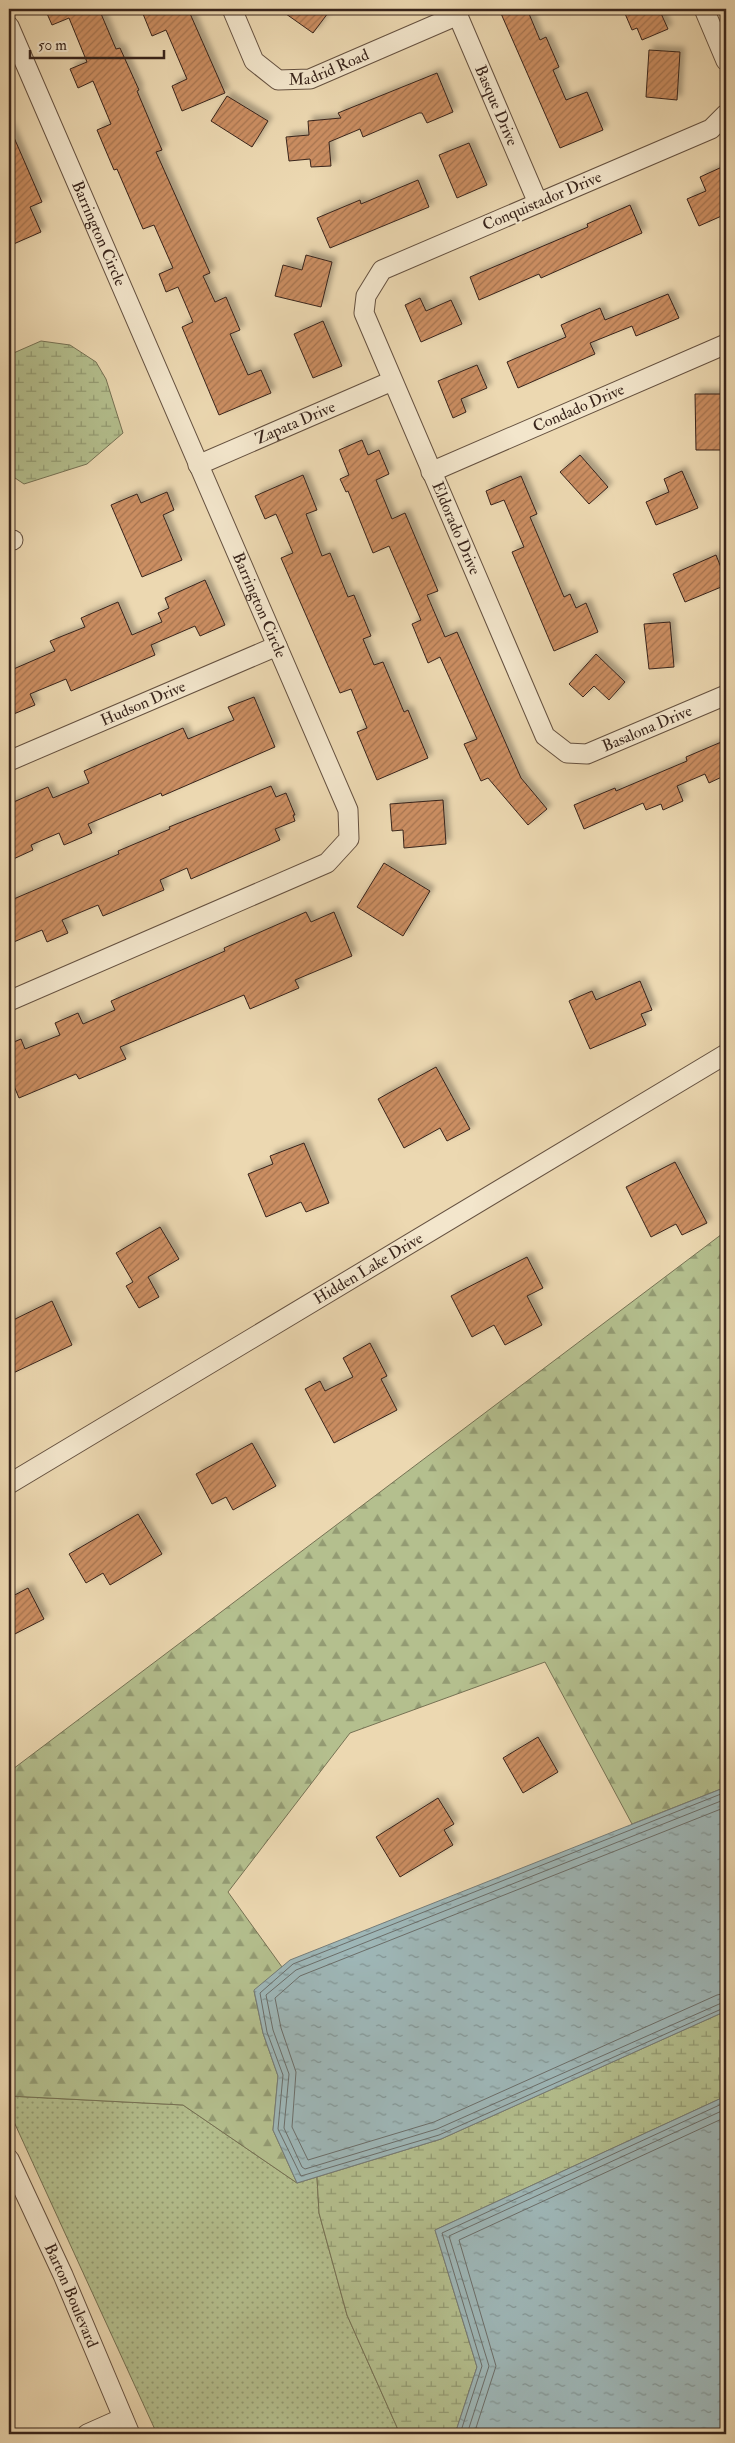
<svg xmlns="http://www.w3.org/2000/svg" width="735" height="2443" font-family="'IM FELL Double Pica',serif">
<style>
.grass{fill:url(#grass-dots);stroke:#767254}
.forest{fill:url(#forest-firs);stroke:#767254}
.wetland{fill:url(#wetland-marsh);stroke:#767254}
.water{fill:url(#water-ripples);stroke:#757c79}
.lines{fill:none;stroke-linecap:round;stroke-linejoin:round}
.shore{stroke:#6b6e6a;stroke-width:1}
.building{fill:url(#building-hatch);stroke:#38241b;filter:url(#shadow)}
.minor-casing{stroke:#655140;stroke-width:21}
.minor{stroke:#f3e6cc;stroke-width:19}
.labels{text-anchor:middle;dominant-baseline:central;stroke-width:4;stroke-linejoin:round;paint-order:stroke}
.street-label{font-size:16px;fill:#38241b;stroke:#f3e6cc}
</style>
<defs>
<pattern id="grass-dots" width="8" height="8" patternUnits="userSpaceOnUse" patternTransform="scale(1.25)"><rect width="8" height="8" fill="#b4bf8e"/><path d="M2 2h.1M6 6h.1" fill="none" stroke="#939b73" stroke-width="1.8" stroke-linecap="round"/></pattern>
<pattern id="forest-firs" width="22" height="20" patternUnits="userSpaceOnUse" patternTransform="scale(1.25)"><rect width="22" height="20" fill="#b4bf8e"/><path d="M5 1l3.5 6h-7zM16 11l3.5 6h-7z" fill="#939b73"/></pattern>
<pattern id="wetland-marsh" width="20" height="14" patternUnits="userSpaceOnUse" patternTransform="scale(1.25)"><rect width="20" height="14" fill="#b4bf8e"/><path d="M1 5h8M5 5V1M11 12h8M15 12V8" fill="none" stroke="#939b73"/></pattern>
<pattern id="water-ripples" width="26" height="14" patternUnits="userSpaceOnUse" patternTransform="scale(1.25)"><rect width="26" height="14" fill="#9eb7b8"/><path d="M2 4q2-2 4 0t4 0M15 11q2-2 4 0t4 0" fill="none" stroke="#829595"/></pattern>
<pattern id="building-hatch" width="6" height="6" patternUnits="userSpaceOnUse" patternTransform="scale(1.25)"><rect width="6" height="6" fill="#cb8e62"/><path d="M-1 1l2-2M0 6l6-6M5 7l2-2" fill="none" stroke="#a67450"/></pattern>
<filter id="shadow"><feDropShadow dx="4.5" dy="-4.5" stdDeviation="2.5" flood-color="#0004"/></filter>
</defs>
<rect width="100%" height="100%" fill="#ecd8b1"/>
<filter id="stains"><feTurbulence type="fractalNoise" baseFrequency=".004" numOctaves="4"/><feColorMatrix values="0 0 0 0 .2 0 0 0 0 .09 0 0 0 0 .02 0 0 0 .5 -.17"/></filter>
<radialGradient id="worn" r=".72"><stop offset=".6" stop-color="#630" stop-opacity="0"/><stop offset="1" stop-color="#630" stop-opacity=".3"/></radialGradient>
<path class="grass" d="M9 2096 183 2105 297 2183 317 2177 319 2213 347 2315 400 2434H157L9 2111Z"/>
<path class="forest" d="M726 1231V1787L632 1824 545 1662 350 1733 228 1892 282 1967 254 1991 263 2033 278 2076 273 2130 297 2183 183 2105 9 2096V1772Z"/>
<path class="wetland" d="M41 341 70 345 96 362 106 379 123 433 87 464 24 484 9 474V355Z
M726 2011V2096L435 2230 477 2367 455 2434H400L347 2315 319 2213 317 2177 441 2139Z"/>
<path class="water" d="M726 1787V2011L441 2139 297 2183 273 2130 278 2076 263 2033 254 1990 290 1960Z
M726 2096V2434H455L477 2367 435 2230Z"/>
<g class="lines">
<path class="shore" d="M726 1792 293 1964 260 1993 267 2032 283 2075 278 2129 301 2176 439 2135 726 2007
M726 1799 296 1970 266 1995 273 2030 289 2074 284 2128 302 2167 305 2169 437 2129 726 2001
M726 1807 300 1976 275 1998 281 2028 296 2072 292 2127 308 2160 434 2122 717 1995 726 1993
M460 2434 482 2366 442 2233 726 2102
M467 2434 489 2366 449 2236 726 2109
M474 2434 496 2366 459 2240 726 2117"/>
</g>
<path class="building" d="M45 9H99L116 49 120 48 139 90 137 91 162 150 156 152 210 273 203 276 215 302 226 297 240 330 230 334 248 375 261 370 271 393 219 415 182 327 193 322 178 287 166 292 159 274 173 268 154 225 143 229 117 169 114 170 97 130 111 124 93 81 78 88 70 69 87 62 69 18 52 25Z
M141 9H188L225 93 182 111 172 86 187 79 166 30 152 36Z
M279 9H331L313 33Z
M499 9H527L540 40 546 37 559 67 553 70 566 100 587 92 603 130 560 148Z
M623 9H659L668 29 642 40 637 28 632 30Z
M649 50 680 52 677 100 646 97Z
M437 73 453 112 427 123 422 113H419L363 137 360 129 329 142 331 166 311 167 310 159 289 161 286 137 309 135 308 121 341 118 338 113Z
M227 96 268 121 252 147 211 121Z
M9 126 42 202 30 207 41 232 9 246Z
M469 143 487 185 457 198 439 155Z
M722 167 726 176V214L699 226 687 199 706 191 700 177Z
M418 180 429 207 330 248 317 218 360 200 361 204Z
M630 205 642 233 541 278 539 274 479 300 470 277 588 227 587 224Z
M306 255 332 262 321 307 275 296 283 265 302 270Z
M668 294 679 318 636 336 632 326 590 343 595 354 518 388 507 362 566 337 561 325 600 308 605 320Z
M420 298 426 311 451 300 462 324 421 342 405 305Z
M323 321 342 366 313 378 294 334Z
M477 365 487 388 461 399 466 412 453 418 438 381Z
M695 394H726V450H696Z
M362 440 368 455 379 450 389 474 376 480 392 519 405 513 438 591 427 595 445 637 457 632 521 778 547 809 528 825 488 778 481 781 464 744 477 739 440 657 428 663 412 624 421 620 389 546 373 553 348 491 346 492 340 479 349 475 339 450Z
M580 455 608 487 589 504 560 472Z
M682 471 698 508 656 525 646 502 669 492 664 479Z
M303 475 317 510 306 514 322 556 330 553 348 597 354 595 371 636 363 639 374 665 383 662 404 712 408 710 428 758 377 780 357 732 367 728 351 689 340 693 281 558 293 553 276 514 265 519 255 496Z
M521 476 537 514 530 517 564 597 570 594 576 608 586 603 598 632 554 651 512 552 524 547 504 500 491 505 486 491Z
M167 492 174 510 163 515 182 560 142 577 111 505 137 494 141 503Z
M716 555 726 580V585L685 602 673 574Z
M205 580 225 625 200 636 195 626 151 645 155 655 71 691 66 679 30 694 35 705 9 716V671L55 651 50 641 85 627 81 618 118 602 132 635 162 622 158 613 169 608 165 598Z
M670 622 674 667 649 669 644 624Z
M596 654 625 682 609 700 594 686 583 697 569 684Z
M254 697 275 747 162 796 161 793 88 824 92 833 64 845 59 833 31 845 33 850 9 861V804L48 787 53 798 89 783 84 771 183 728 188 739 234 720 228 707Z
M726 740V775L709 783 705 774 677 786 683 801 663 810 661 804 646 810 643 803 584 829 574 805 615 788 616 791 687 761 686 757Z
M271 786 276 797 286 793 295 815H293L295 821 275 829 280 840 191 879 187 868 160 880 164 890 103 916 98 905 62 920 68 933 47 942 42 930 9 944V901L119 854 118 851 170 829 169 827Z
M443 800 446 844 404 848 403 830 392 831 390 804Z
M384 863 430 891 403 936 357 907Z
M306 912 311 922 334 912 352 956 295 980 299 988 250 1009 244 995 120 1047 126 1059 79 1079 76 1074 19 1098 9 1074V1044L21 1039 25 1049 60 1035 55 1023 78 1013 83 1024 115 1010 111 1001 225 951 224 948Z
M640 981 652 1010 641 1014 646 1025 590 1049 569 1001 592 991 596 1000Z
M436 1067 470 1129 447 1141 440 1128 404 1148 378 1099Z
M304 1143 329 1203 306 1212 301 1202 266 1217 248 1174 273 1164 270 1156Z
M675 1162 707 1223 682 1235 676 1224 651 1237 626 1187Z
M160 1227 179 1259 148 1277 159 1297 139 1308 126 1286 133 1282 116 1253Z
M527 1257 543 1288 527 1296 542 1325 505 1345 494 1325 472 1337 451 1296Z
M52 1301 72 1345 9 1375V1322Z
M370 1343 387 1376 381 1379 397 1410 334 1443 305 1389 320 1381 325 1391 353 1377 343 1358Z
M252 1443 276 1486 233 1510 226 1497 212 1504 196 1474Z
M138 1514 162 1554 110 1585 103 1573 86 1583 69 1554Z
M28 1588 44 1619 9 1637V1598Z
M538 1737 558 1772 523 1793 503 1758Z
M438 1798 454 1824 444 1830 453 1845 400 1877 376 1837Z"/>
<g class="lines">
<g class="minor-casing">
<g id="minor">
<path id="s1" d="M232 9 254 61 278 80 310 79 458 15"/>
<path id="s2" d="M455 9 538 203"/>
<path d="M704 9 726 61"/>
<path id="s3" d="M9 26 348 810 349 839 327 863 9 1001"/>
<path id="s4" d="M726 114 711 129 382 270 366 296 364 313 545 736 567 753 587 754 726 695"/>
<path id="s5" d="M198 465 392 381"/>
<path id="s6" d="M431 472 726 344"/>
<path d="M9 540H13"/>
<path id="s7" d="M9 761 277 646"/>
<path id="s8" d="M9 1484 726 1054"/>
<path id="s9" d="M9 2159 63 2275 130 2434"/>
<path d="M87 2434 123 2418"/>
</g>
</g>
<use href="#minor" class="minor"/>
</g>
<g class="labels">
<g class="street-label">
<text stroke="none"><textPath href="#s1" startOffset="140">Madrid Road</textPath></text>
<text stroke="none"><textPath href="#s2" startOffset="105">Basque Drive</textPath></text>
<text transform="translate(542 201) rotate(-23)">Conquistador Drive</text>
<text stroke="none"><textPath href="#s3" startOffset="226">Barrington Circle</textPath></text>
<text stroke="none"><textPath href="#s6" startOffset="161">Condado Drive</textPath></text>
<text stroke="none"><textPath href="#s5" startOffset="106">Zapata Drive</textPath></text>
<text stroke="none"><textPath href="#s4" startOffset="661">Eldorado Drive</textPath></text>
<text stroke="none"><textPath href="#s3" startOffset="631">Barrington Circle</textPath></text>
<text stroke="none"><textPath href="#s7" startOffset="146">Hudson Drive</textPath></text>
<text stroke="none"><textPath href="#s4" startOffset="1000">Basalona Drive</textPath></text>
<text stroke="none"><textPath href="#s8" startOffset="419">Hidden Lake Drive</textPath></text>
<text stroke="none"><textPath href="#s9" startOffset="150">Barton Boulevard</textPath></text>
</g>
</g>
<rect width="735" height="2443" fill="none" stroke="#ecd8b1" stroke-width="30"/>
<rect x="10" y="10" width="715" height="2423" fill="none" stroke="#38241b" stroke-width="2.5"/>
<rect x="15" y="15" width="705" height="2413" fill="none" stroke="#38241b"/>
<path d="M30 50v8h134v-8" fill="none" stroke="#38241b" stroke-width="2.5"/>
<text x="38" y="50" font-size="15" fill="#38241b" stroke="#f3e6cc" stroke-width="4" paint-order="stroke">50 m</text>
<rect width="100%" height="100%" filter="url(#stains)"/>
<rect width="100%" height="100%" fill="url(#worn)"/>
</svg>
